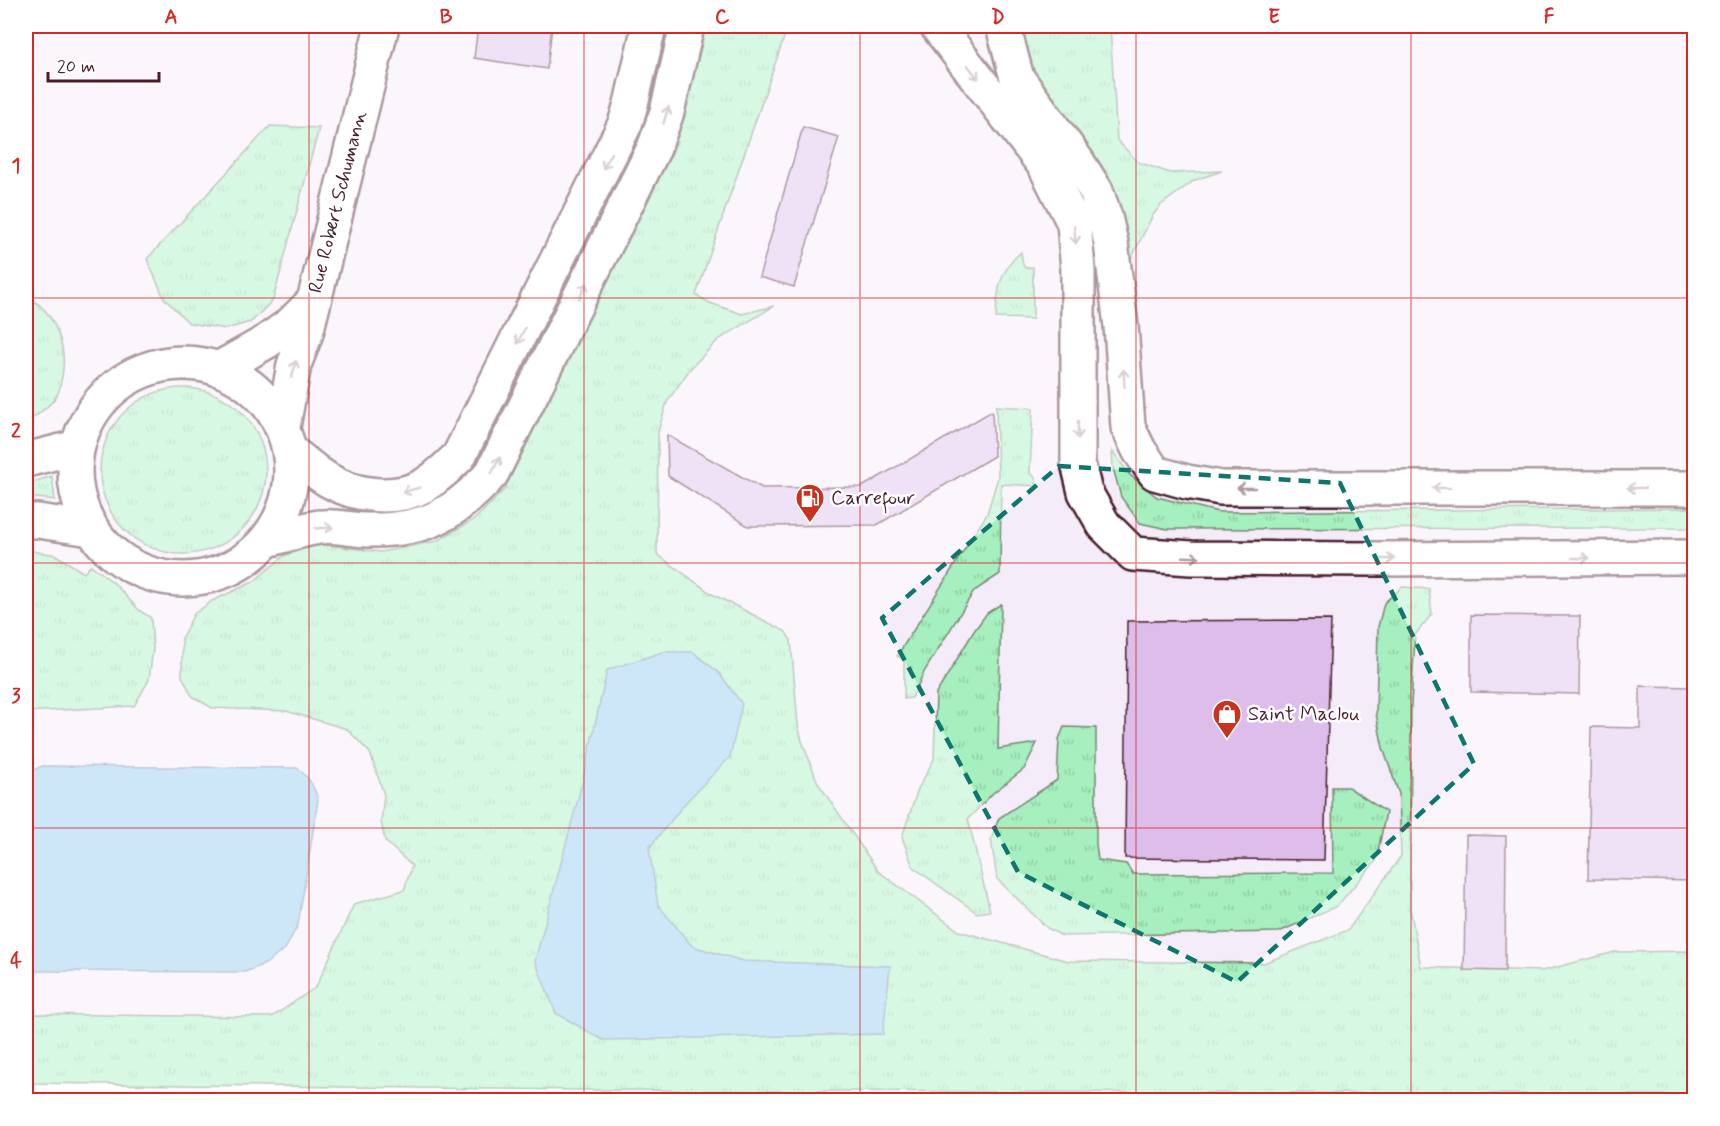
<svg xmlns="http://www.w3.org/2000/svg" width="1720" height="1126" font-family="Mynerve,sans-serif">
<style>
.built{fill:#f5ecf9}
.grass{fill:url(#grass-tufts);stroke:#788774;stroke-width:1.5}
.water{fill:#90cbf0;stroke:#7486a1;stroke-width:1.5}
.building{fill:#ddbeeb;stroke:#4a1f2b;stroke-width:1.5}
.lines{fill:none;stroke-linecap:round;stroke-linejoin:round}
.minor-casing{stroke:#4a1f2b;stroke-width:38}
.minor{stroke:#fff;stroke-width:33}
.oneway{stroke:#ae9aa0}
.marked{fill:none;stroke:#0f766e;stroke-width:4.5;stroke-dasharray:12 8;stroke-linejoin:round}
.grid{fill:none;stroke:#d62828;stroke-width:1.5;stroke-opacity:0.55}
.labels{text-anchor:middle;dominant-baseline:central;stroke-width:5;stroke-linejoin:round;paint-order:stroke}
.street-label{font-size:20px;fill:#4a1f2b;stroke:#fff}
.poi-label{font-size:20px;fill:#4a1f2b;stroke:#fff;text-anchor:start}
.neatline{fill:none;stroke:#d62828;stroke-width:2}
.grid-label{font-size:20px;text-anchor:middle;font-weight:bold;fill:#d62828}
</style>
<defs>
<pattern id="grass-tufts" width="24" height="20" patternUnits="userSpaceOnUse" patternTransform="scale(1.5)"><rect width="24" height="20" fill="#a6efbe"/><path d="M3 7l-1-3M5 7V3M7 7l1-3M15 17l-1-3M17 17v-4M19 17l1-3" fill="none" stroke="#90cca3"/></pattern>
</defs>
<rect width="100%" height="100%" fill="#fff"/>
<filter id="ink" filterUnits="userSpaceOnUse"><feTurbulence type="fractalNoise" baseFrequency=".0167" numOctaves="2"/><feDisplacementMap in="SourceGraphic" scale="12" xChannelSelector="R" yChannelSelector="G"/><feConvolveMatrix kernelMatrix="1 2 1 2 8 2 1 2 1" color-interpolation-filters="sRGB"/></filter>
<g filter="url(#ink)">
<path class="built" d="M26 26H1694V1083L26 1071Z"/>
<path class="grass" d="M706 26H788L696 295 710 303 742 314 774 306 718 340 690 369 667 402 658 432 657 554 712 594 785 631 791 640 798 725 802 741 818 783 878 871 959 931 1068 961 1264 963 1348 930 1401 856 1399 794 1383 748 1376 714 1378 627 1384 603 1402 587 1429 589 1432 614 1415 635 1411 705 1410 908 1421 967 1542 971 1615 952 1694 951V1095L579 1090 26 1083V1014L272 1017 316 987 354 904 404 890 412 866 385 841 381 822 384 795 370 753 347 729 286 711 212 708 192 696 182 676V637L194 614 212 601 253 582 284 556 317 544 381 552 437 541 475 519 504 490 679 134Z
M1023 26H1110L1117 140 1138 162 1170 173 1222 171 1195 180 1161 205 1153 215 1130 261 1025 72 1022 29Z
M270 126 319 128 273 300 251 322 226 329 189 323 164 298 147 259Z
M1021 252 1023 265 1025 268 1033 267V319L996 318C997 291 999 271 1021 252Z
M26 297C56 309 69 352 61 381 60 386 60 391 57 395 50 407 38 415 26 422Z
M100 471a83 83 0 1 1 166 0a83 83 0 1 1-166 0Z
M996 406 1033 408 1030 473 1035 477 1037 486 1001 484 1000 574 974 591 924 672 912 698 904 699V660L897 656 987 514 998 477Z
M1112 451 1130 475 1157 497 1218 512 1694 508V528L1167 529 1140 523 1121 497 1113 468Z
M52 476 55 500 26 497V484Z
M26 550 56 555 84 573 91 565 114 583 139 610 151 618 153 649 149 680 134 706 26 712Z
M1001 604 998 749 1037 743 1024 769 993 793 968 819 990 911 977 913 913 867 902 837 918 789 934 759 936 694 974 631 987 613Z
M1064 727 1096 728V844L1098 860 1126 864 1133 874 1333 873 1332 787H1348L1386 812 1376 861 1337 906 1279 932 1062 936 1047 928 997 879 991 839 999 818 1057 780 1059 739Z"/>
<path class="water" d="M663 652H693L719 673 742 704 730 757 686 802 649 848 658 905 692 946 743 961 890 966 883 1034 603 1040 556 1013 535 961 583 780 607 670Z
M42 766 297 768C309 777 314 786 318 800L298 925 285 949 265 964 245 972 26 971V774Z"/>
<path class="building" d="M478 26H552L547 69 474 58Z
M803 127 839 137 794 287 759 277Z
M992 411 994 456 877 525 748 526 668 476 667 435 762 488 862 487Z
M1471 615 1580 616 1579 694 1471 692Z
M1331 620 1324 860 1125 858 1127 621Z
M1640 686 1695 687V881L1588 879 1591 727 1640 728Z
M1466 835 1506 836 1505 971 1464 970Z"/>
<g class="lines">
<g class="minor-casing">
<path id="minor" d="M937 26 1045 166 1074 223 1078 270V463L1085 492 1104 525 1133 554 1191 558 1380 559 1694 557
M1003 26 1017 78 1077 161 1096 191 1105 217 1111 243 1121 326 1128 427 1139 450 1155 473 1187 482 1221 488H1694
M75 471a108 108 0 1 1 216 0a108 108 0 1 1-216 0Z
M220 368 266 342 291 324 314 301
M283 427 294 365 306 333 314 301 382 26
M291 452C303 461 315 472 328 480 355 496 395 501 423 486 437 478 448 467 459 456L625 124 631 104 649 26
M26 460 77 447
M26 521H38L91 529
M268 540C283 536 306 528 321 527 336 525 352 530 368 530 424 531 455 515 492 473L654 148 667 112 687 26"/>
</g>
<use href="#minor" class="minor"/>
</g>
<defs><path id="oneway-shaft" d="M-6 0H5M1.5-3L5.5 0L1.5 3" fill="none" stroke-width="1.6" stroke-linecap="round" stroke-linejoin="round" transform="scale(1.5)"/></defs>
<g class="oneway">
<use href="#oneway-shaft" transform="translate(973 72) rotate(52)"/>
<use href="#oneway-shaft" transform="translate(666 115) rotate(-73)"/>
<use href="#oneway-shaft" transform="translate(607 161) rotate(116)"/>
<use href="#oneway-shaft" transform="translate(1075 235) rotate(84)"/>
<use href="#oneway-shaft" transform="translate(583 291) rotate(-64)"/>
<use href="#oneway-shaft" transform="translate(521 336) rotate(116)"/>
<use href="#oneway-shaft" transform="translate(294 369) rotate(-77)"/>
<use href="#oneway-shaft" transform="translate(1124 378) rotate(-93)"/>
<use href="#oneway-shaft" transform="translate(1078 430) rotate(90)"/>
<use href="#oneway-shaft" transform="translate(496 465) rotate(-62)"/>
<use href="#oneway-shaft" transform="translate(1246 488) rotate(-180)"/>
<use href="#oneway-shaft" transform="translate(1441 488) rotate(-180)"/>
<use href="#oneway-shaft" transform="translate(1636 488) rotate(-180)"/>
<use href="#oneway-shaft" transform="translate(411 490) rotate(164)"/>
<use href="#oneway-shaft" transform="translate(324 528) rotate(-2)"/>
<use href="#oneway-shaft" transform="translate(1191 557) rotate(2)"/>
<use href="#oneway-shaft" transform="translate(1581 558)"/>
<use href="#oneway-shaft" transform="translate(1386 559)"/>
</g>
</g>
<path d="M0 0H1720V1126H0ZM1059 466 1340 483 1474 764 1237 982 1018 872 882 618Z" fill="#fff" fill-opacity=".55" fill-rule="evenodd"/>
<path class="marked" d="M1059 466 1340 483 1474 764 1237 982 1018 872 882 618Z"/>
<path class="grid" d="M309 26V1100M584 26V1100M860 26V1100M1136 26V1100M1411 26V1100M26 298H1694M26 563H1694M26 828H1694"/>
<defs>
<g id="fuel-pin" transform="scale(1.5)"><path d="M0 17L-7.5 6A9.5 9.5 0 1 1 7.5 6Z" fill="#c8321e" stroke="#fff"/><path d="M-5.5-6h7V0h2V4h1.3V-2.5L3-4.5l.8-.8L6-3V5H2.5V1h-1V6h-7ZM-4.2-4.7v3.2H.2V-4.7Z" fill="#fff"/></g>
<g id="shop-pin" transform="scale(1.5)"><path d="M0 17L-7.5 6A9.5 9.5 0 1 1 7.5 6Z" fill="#c8321e" stroke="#fff"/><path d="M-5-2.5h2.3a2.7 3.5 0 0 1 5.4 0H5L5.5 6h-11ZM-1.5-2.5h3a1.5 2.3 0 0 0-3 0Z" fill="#fff"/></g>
</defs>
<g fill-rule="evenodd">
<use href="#fuel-pin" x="810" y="498"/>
<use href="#shop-pin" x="1227" y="714"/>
</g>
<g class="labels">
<g class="street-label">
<text transform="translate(338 202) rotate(-76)">Rue Robert Schumann</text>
</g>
<g class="poi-label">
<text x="831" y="498">Carrefour</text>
<text x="1248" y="714">Saint Maclou</text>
</g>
</g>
<rect width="1720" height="1126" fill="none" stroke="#fff" stroke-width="66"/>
<path d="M48 72v9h111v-9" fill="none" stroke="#4a1f2b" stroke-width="3"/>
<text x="57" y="72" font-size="18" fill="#4a1f2b" stroke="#ffffff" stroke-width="4.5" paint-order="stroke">20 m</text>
<rect x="33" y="33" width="1654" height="1060" class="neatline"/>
<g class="grid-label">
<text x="171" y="23">A</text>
<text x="446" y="23">B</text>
<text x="722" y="23">C</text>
<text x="998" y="23">D</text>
<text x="1274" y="23">E</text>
<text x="1549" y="23">F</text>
<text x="16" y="172">1</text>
<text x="16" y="437">2</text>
<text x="16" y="702">3</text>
<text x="16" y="967">4</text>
</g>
</svg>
